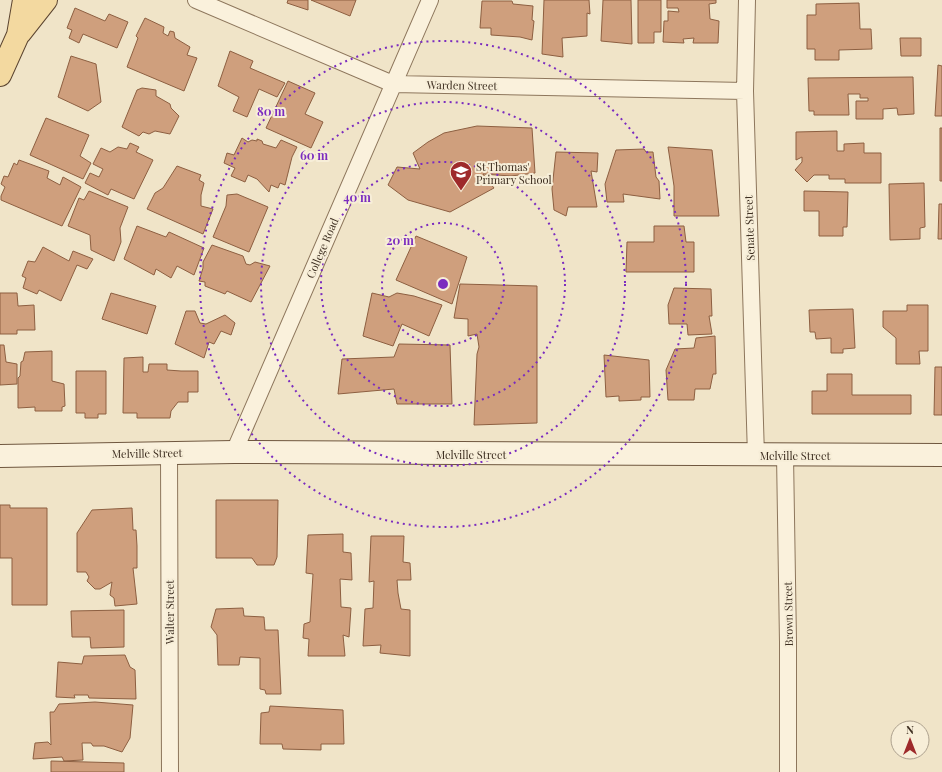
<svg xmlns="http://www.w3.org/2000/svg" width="942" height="772" font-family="'Playfair Display',serif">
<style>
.building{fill:#cf9f7d;stroke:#8d5f41}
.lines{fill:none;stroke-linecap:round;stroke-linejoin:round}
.street-casing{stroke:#8d765c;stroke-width:18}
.secondary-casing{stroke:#6f573f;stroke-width:24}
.primary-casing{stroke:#5b4430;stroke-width:24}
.street{stroke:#faf1dc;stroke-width:16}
.secondary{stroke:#faf1dc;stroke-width:22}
.primary{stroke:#f3d9a0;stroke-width:22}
.ring{fill:none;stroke:#7b2cbf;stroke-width:2;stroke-dasharray:2 4}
.labels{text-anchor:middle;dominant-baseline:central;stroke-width:4;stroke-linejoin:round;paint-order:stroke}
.street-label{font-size:11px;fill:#3d2e20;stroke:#f7eed8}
.poi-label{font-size:11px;fill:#3d2e20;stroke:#f7eed8;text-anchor:start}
.centre{fill:#7b2cbf;stroke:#f7eed8;stroke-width:2}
.ring-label{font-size:12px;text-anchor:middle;font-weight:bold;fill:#7b2cbf;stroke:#f7eed8;stroke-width:4;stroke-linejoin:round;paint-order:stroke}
</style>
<rect width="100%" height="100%" fill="#f0e4c8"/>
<path class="building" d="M288 0H308V10L287 3Z
M311 0H356L350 16Z
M544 0H589L590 14 587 13V36L562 38 563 57 542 54Z
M603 0H631L632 44 601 41Z
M638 0H661V32H654V43H638Z
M667 0H716V3L709 4 710 19 719 21 718 43H693L694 38 683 39 684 43 663 42 664 21H668V11L679 12 678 8H667Z
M482 1H512L513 4 533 6 532 20 534 21 532 40 520 37 491 35V28H480Z
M859 3 860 29H871L872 49 839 50V60H815V49H807V15H816V4Z
M75 8 105 21 109 14 128 22 117 48 83 34 79 43 69 38 72 30 67 28Z
M145 18 164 27 163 33 168 36 170 31 174 32 175 38 190 47 187 55 197 58 184 91 127 67 138 38 136 36Z
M900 38H921V56H901Z
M230 51 253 61 250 68 285 83 277 97 259 89 247 117 233 111 239 97 218 86Z
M71 56 96 64 101 102 88 111 58 97Z
M938 65 942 66V116H935Z
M913 77 914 114 898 115 897 108 883 109V119H856V101H868V98H860V94H848L849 115H814V111H809L808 78Z
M288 81 315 93 305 114 323 122 311 148 266 128Z
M142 88 156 90V96L170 104 171 108 179 116 170 134 155 131 149 134 143 132 139 136 122 127 137 90Z
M46 118 89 135 80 156 91 163 83 179 30 155Z
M477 126 532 128 535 173 511 176 483 174 494 188 450 212 408 200 388 185 397 167 420 169 413 153 428 142 444 133Z
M940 128H942V181H940Z
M837 131V151H844V144L864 143V153H881V183H845V179H829V175H814L807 182 795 170 802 162V157L796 160V132Z
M242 138 248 142 252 140 257 141V139L262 141 263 144 276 148 281 140 297 147 292 157 285 185 280 183 278 188 271 185 269 192 257 179 248 175 245 182 231 176 235 168 224 163 227 153 234 155Z
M130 143 139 147 136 152 153 160 134 199 111 189 108 195 85 183 90 173 99 177 103 169 93 164 101 148 110 152 118 147 127 149Z
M668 147 712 150 719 216H674V186Z
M644 149 646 152H653L656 177 659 181 660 199 623 194 624 202H607L605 184 616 150Z
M556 152 598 153 597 172 591 171 597 207H568L566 216 554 210 552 189Z
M19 160 49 171 47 178 60 185 63 177 81 187 62 226 1 200V196L5 187 1 184 4 176 8 177 14 163 17 165Z
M177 166 201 175 199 180 204 183 201 195V206L213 209 203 234 147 209 155 193 163 188Z
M924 183 925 227 920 228V239L890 240 889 184Z
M89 191 128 207 120 228 121 242 114 261 91 250 90 235 68 226 79 198 84 200Z
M804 191 848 192 847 227H843V236H819V211H804Z
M237 194 268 207 249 252 213 237 226 206 227 195Z
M939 204H942V239H938Z
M137 226 166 237 169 232 204 248 194 275 177 266 171 278 156 269 154 275 124 259Z
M654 226H684L686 242H694V272H626L627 242H654Z
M416 236 467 257 452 304 396 280Z
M212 245 243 256 246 264 250 265 255 262 270 266 251 302 227 291 225 294 205 286V282L199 281 203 268V262Z
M43 247 69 261 73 251 93 259 87 269 77 265 61 301 39 290 37 294 23 288 26 278 22 276 28 261 35 262Z
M460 284 537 286V423L474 425 477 354 479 347 477 334 468 336V319L454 318Z
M674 288 711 289 712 316H709L712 334 688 335 687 324H669L668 305Z
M0 293H17L18 306 34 305 35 330H17V334H0Z
M111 293 156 306 147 334 102 319Z
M372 293 389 297 397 293 414 296 442 305 429 336 402 324 393 346 363 336Z
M907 305H928V351H919L920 364H896V338L883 327V311H907Z
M853 309 855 348 843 349V353H831V338L816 339 815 332H810L809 310Z
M186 311H195L200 323 206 324 225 315 235 323 231 335 221 331 214 344 209 342 204 358 175 344Z
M715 336 716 374H713L710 389H695L694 400H668L666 370 675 349 694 348 696 338Z
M399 344 450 345 452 404H397L394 389 338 394 342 359 394 357Z
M0 345H4L6 362 17 364V384L0 385Z
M52 351V381L64 384 65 406 62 407V411H35V407L18 408V378L20 376 21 362 23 361 25 352Z
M604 355 649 360 650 397H641V400L619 401V396L606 397Z
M143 357V372H148L149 364H167V370L181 371H198V392H188V402H178L171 411 170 418H137V413H123L124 358Z
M935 367H942V415H934Z
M76 371H106V414H98V418H85V413H76Z
M827 374H852V395H911V414H812V391H827Z
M216 500H278L277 557 274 565H257L252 558H216Z
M0 505H10V508H47V605H12V558H0Z
M132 508 133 530H136L137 546V568H133L137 604 115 606 114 598 110 595 112 582 100 589H95L87 581 89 577 86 572H77V533L92 510Z
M343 534V552L351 553 352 580 340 579 341 607 351 608 349 637 343 635 345 656H308L309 639 303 638 304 624 310 622 313 574 306 573 308 535Z
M371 536H404L403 562 410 563 411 580H397L398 593 401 609 410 610V656L380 653 381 645 363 646 365 609 373 608 374 581 369 582Z
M243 608 244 616 264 617 265 630H278L281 694H266L265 690 260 689V658L240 657 239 665H218L217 635 211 627 216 609Z
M124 610V647L91 648 90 637H72L71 611Z
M125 655 130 667 135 670 136 699 89 698 88 695H74L75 698 56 697 58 662 82 664 84 656Z
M95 702 133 705 130 738 122 752 104 746H93L91 743H82L83 760 64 761 62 757 33 759 35 743 48 742 51 745 50 712H54L59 704Z
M270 706 343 710 344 744H321V750L283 749 282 744H260L261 713 269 712Z
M51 761 124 763V772H51Z"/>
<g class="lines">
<g class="street-casing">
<path id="street" d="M196 0 393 84 745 91
M747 0 745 91 756 456
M234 452 430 0
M169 453 170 772
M785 455 788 642V772"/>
</g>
<g class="secondary-casing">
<path id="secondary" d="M0 456 234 452 942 455"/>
</g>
<g class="primary-casing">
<path id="primary" d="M20 33 46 0
M0 75 18 35 24 0"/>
</g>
<use href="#street" class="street"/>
<use href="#secondary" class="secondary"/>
<use href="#primary" class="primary"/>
</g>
<g class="ring">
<circle cx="443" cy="284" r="61"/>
<circle cx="443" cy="284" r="122"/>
<circle cx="443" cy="284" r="182"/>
<circle cx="443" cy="284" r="243"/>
</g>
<defs>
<g id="school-pin" transform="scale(1.15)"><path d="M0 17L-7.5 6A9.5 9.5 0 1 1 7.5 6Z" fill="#9e2a2b" stroke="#f7eed8"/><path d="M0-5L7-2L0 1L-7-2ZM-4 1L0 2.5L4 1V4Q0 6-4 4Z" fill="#fff"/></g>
</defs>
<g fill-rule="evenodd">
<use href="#school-pin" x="461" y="172"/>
</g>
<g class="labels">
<g class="street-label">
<text transform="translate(462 85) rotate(1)">Warden Street</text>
<text transform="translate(749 228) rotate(-92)">Senate Street</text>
<text transform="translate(322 248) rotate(-67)">College Road</text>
<text transform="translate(147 453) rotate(-1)">Melville Street</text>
<text x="471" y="454">Melville Street</text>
<text x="795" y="455">Melville Street</text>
<text transform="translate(169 612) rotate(-90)">Walter Street</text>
<text transform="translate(788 614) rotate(-91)">Brown Street</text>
</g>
<g class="poi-label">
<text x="476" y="166">St Thomas'<tspan x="476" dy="13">Primary School</tspan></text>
</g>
</g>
<circle cx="443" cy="284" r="6" class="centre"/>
<g class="ring-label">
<text x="271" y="116">80 m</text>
<text x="314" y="160">60 m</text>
<text x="357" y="202">40 m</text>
<text x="400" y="245">20 m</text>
</g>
<g transform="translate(910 740)"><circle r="19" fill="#f7eed8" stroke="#ada18e"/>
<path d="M0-3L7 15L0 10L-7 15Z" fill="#9e2a2b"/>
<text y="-6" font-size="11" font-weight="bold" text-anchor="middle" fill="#3d2e20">N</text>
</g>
</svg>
